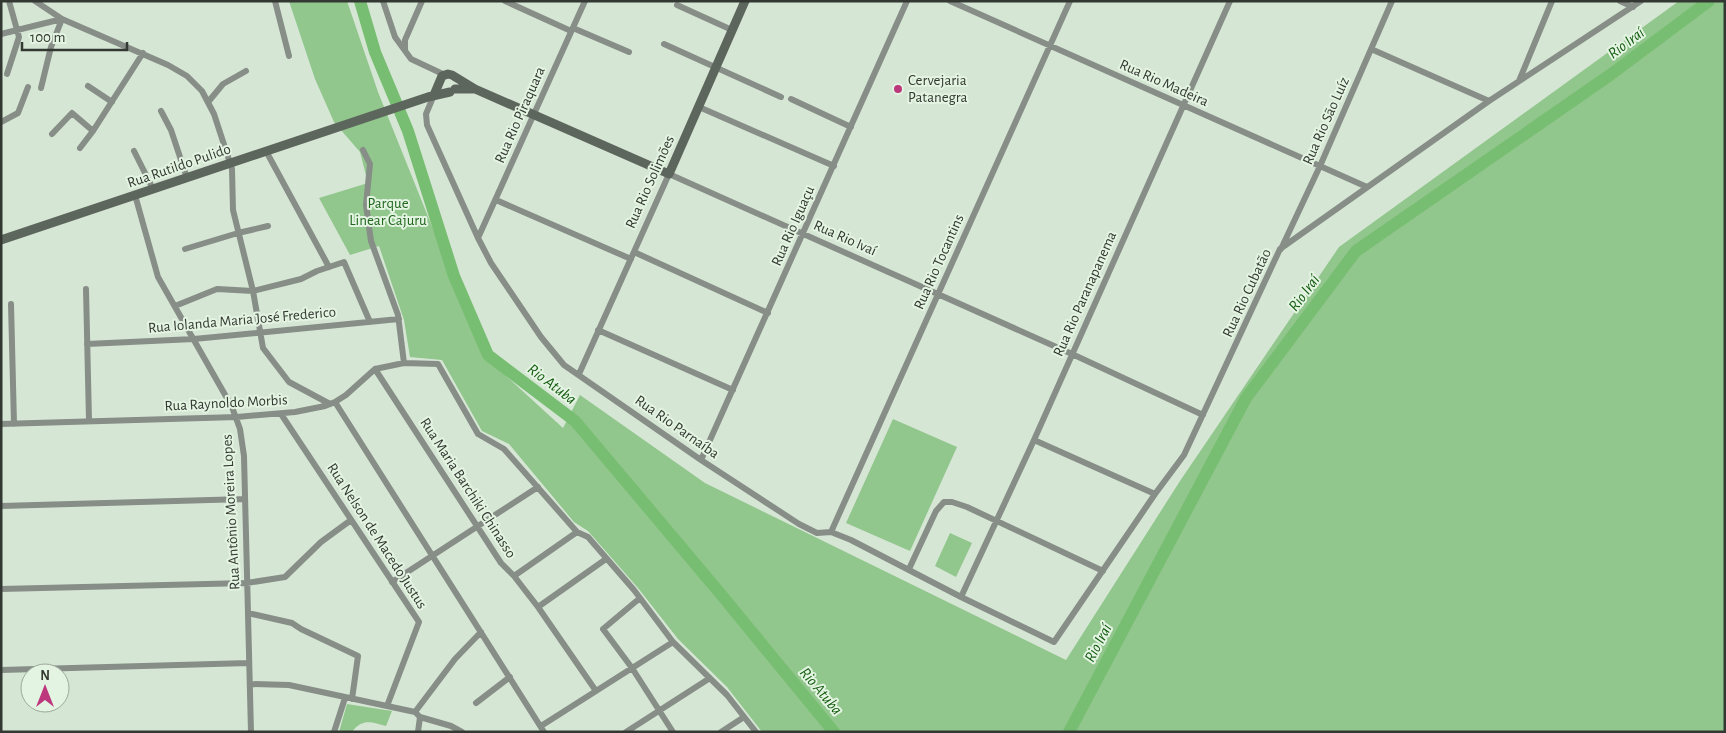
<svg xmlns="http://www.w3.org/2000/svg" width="1726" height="733" font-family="'Alegreya Sans',sans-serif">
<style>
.green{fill:#91c68c}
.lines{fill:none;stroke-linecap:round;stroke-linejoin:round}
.river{stroke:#78be72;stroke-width:12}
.street{stroke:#878e87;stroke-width:6}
.secondary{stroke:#5d665c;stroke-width:9}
.poi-dot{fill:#bc377c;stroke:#e4f4e2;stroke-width:2}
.labels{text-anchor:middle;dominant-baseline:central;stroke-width:4;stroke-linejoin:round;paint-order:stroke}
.poi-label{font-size:15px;fill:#333932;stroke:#e4f4e2;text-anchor:start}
.street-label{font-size:15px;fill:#333932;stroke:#e4f4e2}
.park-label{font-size:15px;fill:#21671e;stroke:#e4f4e2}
.water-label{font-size:16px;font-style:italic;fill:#135b10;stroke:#e4f4e2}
</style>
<rect width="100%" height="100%" fill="#d6e6d5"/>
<path class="green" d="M289 1H347L378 92 484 356 563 428 580 395 705 483 1066 660 1180 481 1339 247 1679 1H1725V732H762L727 687 678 639 638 588 588 531 574 522 509 444 482 431 442 360 410 357 404 320 379 246 350 255 319 198 368 183 360 152 334 122 315 79Z
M893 419 957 447 910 551 846 523Z
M950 533 972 543 956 577 935 566Z
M347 704 392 711 386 726C372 722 362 718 352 732H339Z"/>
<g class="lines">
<path class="river" d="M360 1 375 52 408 131 454 276 488 355 575 421 719 592 834 732
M1069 732 1246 398 1356 251 1610 75 1709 1"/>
<path class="street" d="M35 1 62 19 168 65 187 76 202 91 214 114 232 169 233 210 253 291 263 348 289 382 330 404
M275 1 289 56
M383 1 395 37 411 59 445 75
M505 1 571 31
M950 1 1367 187
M1620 1 1633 7
M677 5 732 30
M573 28 629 52
M1 34 62 19
M664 44 781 97
M1371 49 1489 101
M405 50V40L422 1
M7 74 19 37 9 1
M1519 81 1552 1
M88 86 112 102
M41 88 51 47 62 19
M434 95 426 114 427 125 478 238 491 263 541 337 564 365 701 460 799 524 817 533 831 532 851 540 961 597 1054 642 1155 494 1184 455 1280 249 1489 101 1641 1
M791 99 851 127
M209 101 223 84 246 71
M699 107 834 166
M161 111 171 130 187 178
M1 122 18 113 28 87
M52 134 72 113 93 131
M80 148 93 131 143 53
M363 150 370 164 366 205 371 241 398 315 404 363
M134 151 153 189
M266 151 329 267
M135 195 158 277 232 407 240 429 244 456 251 732
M496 200 631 259
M478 238 585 1
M185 249 238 233 268 226
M1281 249 1320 166 1392 1
M634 252 768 313
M86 289 89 421
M11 304 14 424
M175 306 217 289 253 291 301 279 317 271 344 262 370 322
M598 330 733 390
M87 344 194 339 399 319
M375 369 501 563 514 576 538 607 596 691
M579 374 669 174 1072 354 1203 415
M335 402 544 732
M281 414 419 622 387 706
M1 424 237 417 295 412 325 406 335 402 346 395 375 369 404 363 438 364 478 434 504 449 577 532 588 537 634 590 673 642 727 695 756 732
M1034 440 1155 494
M701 460 907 1
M1 506 245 499
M831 532 1070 1
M909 569 936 511 944 502H952L967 507 1103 571
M514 576 577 532
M392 582 538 487
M1 589 247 583 285 577 321 542 351 520
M961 597 1034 440 1230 1
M640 598 603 629 632 668 673 732
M538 607 606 559
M248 613 292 623 301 629 358 656 352 699
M1 670 249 663
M250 684 289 685 415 712 420 717 451 726 462 732
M476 703 510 677
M415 712 455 659 481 632
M541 726 673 642
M334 732 345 698
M418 732 420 717
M626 732 710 678
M721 732 744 717"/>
<path class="secondary" d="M455 89H475
M434 95 442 76 448 74 452 75 475 89 669 174 745 1
M1 240 428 97 450 92"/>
</g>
<circle class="poi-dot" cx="898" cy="89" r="5"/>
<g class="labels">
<g class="poi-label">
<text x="908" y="80">Cervejaria<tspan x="908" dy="17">Patanegra</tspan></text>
</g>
<g class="street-label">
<text transform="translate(1164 83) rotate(24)">Rua Rio Madeira</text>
<text transform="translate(520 115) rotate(-66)">Rua Rio Piraquara</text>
<text transform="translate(1326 121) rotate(-66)">Rua Rio São Luíz</text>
<text transform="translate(179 166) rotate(-19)">Rua Rutildo Pulido</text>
<text transform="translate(650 182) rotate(-66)">Rua Rio Solimões</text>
<text transform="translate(793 226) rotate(-66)">Rua Rio Iguaçu</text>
<text transform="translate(845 238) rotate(24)">Rua Rio Ivaí</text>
<text transform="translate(939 262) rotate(-66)">Rua Rio Tocantins</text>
<text transform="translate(1247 293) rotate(-65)">Rua Rio Cubatão</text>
<text transform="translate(1085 294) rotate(-66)">Rua Rio Paranapanema</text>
<text transform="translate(242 320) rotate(-5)">Rua Iolanda Maria José Frederico</text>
<text transform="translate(226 403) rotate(-3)">Rua Raynoldo Morbis</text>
<text transform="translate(677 427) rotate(35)">Rua Rio Parnaíba</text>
<text transform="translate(468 488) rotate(57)">Rua Maria Barchiki Chinasso</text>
<text transform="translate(231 512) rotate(-93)">Rua Antônio Moreira Lopes</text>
<text transform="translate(377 536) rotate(57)">Rua Nelson de Macedo Justus</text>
</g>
<g class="park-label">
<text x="388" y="203">Parque<tspan x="388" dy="17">Linear Cajuru</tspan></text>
</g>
<g class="water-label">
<text transform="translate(1626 43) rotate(-37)">Rio Iraí</text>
<text transform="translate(1304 293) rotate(-53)">Rio Iraí</text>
<text transform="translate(552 384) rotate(37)">Rio Atuba</text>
<text transform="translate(1098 643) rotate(-62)">Rio Iraí</text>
<text transform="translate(821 691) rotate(50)">Rio Atuba</text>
</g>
</g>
<rect width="1726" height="733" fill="none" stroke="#333932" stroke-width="5"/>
<g transform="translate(45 688)"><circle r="24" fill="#e4f4e2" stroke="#9da99c"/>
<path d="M0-4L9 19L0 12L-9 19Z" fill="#bc377c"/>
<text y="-8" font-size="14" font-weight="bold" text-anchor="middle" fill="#333932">N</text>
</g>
<path d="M22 42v8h105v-8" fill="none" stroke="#333932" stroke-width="2.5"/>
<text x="30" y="42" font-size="15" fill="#333932" stroke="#e4f4e2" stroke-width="4" paint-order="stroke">100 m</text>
</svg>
